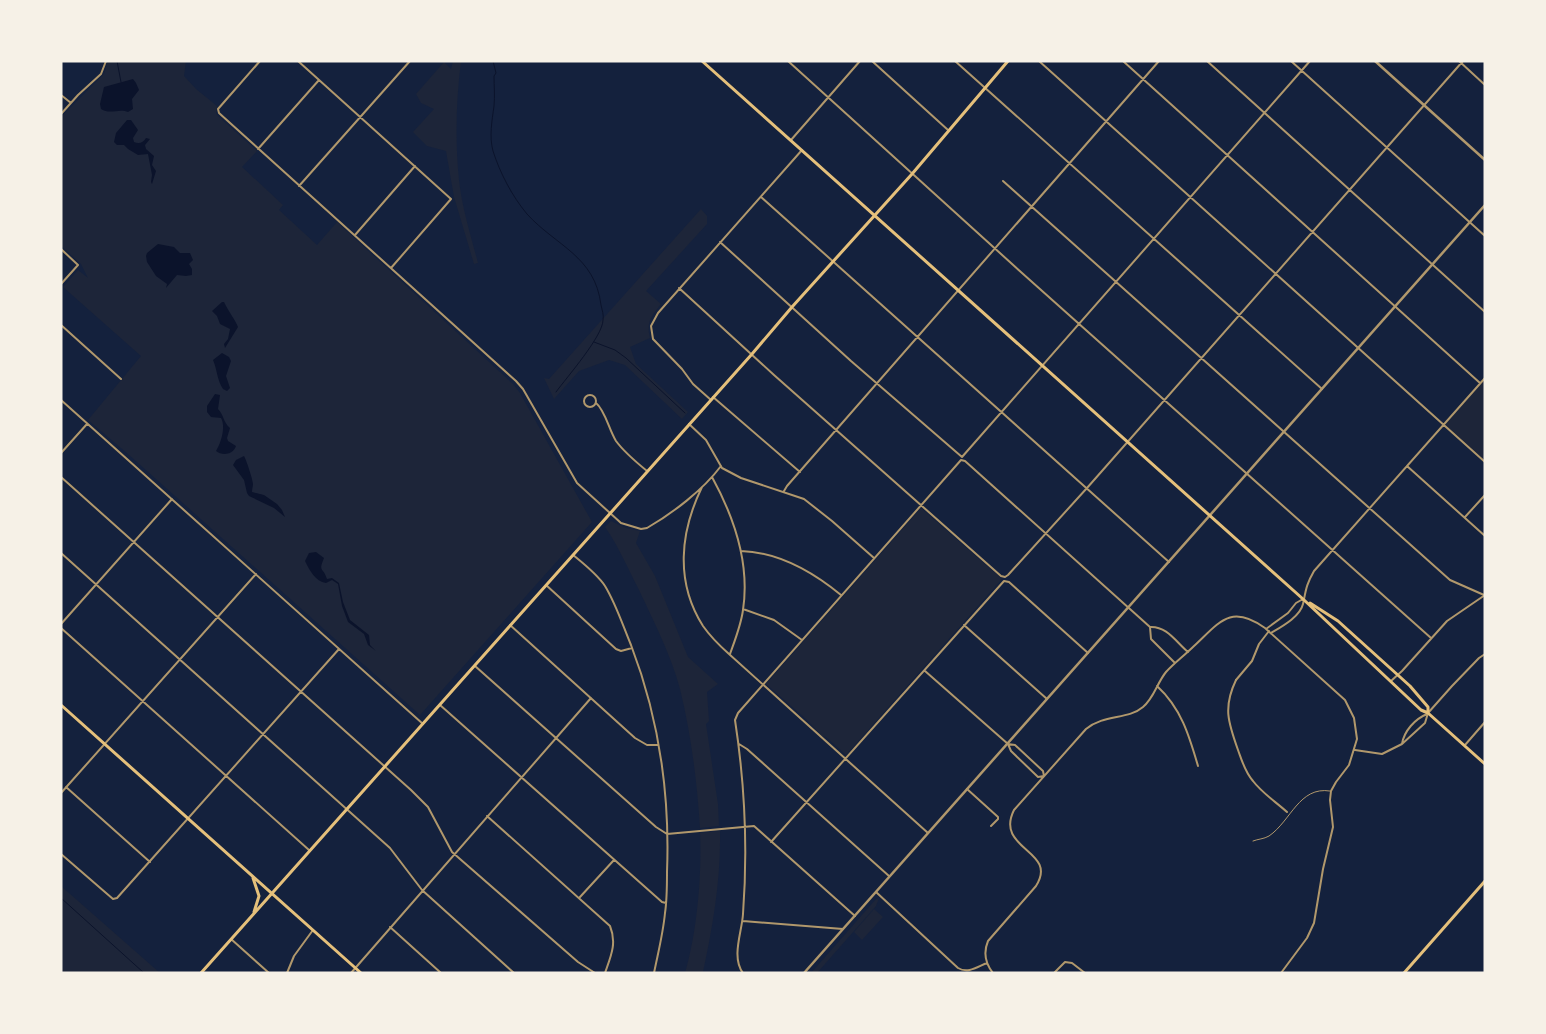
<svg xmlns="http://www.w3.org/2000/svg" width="1546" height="1034" font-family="'Nunito Sans',sans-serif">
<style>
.green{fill:#1d2539}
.water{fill:#0b132b}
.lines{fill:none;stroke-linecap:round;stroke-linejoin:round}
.stream{stroke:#0b132b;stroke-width:1}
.service{stroke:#b1986c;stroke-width:1}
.pedestrian{stroke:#b1986c;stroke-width:2}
.minor{stroke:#b1986c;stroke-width:2}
.tertiary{stroke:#b1986c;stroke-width:2.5}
.secondary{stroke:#e5c07b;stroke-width:3}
</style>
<rect width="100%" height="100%" fill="#14213d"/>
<path class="green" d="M108 61H186L184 76 196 89 217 106 216 113 218 116 257 151 242 167 283 205 279 210 317 245 337 222 513 384 520 393 592 522 420 715 128 454 88 420 141 356 63 287 78 270 88 278 81 264 61 246V117L104 74Z
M453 61H461C456 101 455 140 459 180 462 208 471 236 478 263L474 264 454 197 446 151 427 146 413 132 434 109 421 103 416 94 444 62 451 69Z
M701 209 707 216V224L646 291 661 304C651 317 646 322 650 338L630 347 636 364 688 412 682 419 625 365 609 360 579 371 554 399 544 378 549 379Z
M1485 378V462L1443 425Z
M921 508 1002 579 846 755 826 737 822 736 806 719 766 684Z
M611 521 626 528 640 531 636 543 655 576 688 657 718 684 707 692 709 721 706 724 718 804 719 826 700 828C697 781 691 734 680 689 671 655 654 622 639 590 628 569 619 547 605 527Z
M720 831C721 878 713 926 703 972L685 973C697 932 702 875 700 833Z
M61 886 160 973H61Z
M879 898 876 906 817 973H811L876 899Z
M874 909 883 917 862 940 854 932Z"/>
<path class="water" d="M133 79 136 83 139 90 132 99 133 109 128 112C119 108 110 115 101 109L100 104 104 87Z
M127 120H131L138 130 133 138 134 142C139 144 143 143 146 138L150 139 145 145 146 149 154 156 152 165 156 171 152 184 151 182 152 175 148 154 138 155 128 149 124 145H117L114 142 116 133Z
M158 244 174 247 180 253H190L193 260 189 264 192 269V275L186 276 177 275 166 288 167 284 156 276 147 262 146 256 147 253Z
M222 302H224C228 311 235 319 238 327L225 348 224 344 228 339 230 329 220 324 217 316 212 311Z
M222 353 229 357 231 361 226 376 230 388 227 391 223 389C217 380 217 369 213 360Z
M215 394 220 395 218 409C224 415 223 422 230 428L227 438 228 441 236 446C233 455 222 456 216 451 221 443 226 427 221 418L211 417 207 412V406Z
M244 456C246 459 253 480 253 484 253 486 252 489 252 492L264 495 277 504 282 510 285 517 274 508 249 496 247 493 244 480 233 465 236 460Z
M316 552 324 558C318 573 323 566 327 579L332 578 339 583 343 602 350 620 369 635 370 645 376 651 368 645 364 634 348 622 342 606 338 584 332 580 326 583C315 581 310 571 305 561L309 553Z"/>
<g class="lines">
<path class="stream" d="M117 61 121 82
M493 61 496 73 494 76C494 86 495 96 494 106 492 121 489 136 493 151 500 173 512 196 527 214 556 246 595 256 601 305 602 310 604 315 603 320 603 336 567 377 556 392
M594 342 615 350 626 358 685 413
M61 898 144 973"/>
<path class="service" d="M1253 841C1258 839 1264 839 1269 836 1291 821 1299 786 1330 791"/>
<path class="pedestrian" d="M1236 680C1223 707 1228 722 1238 750 1242 761 1245 772 1253 781 1262 793 1276 802 1287 812"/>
<path class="minor" d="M260 61 218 109 219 113 516 381 523 389 577 483 621 523 641 529 647 528C673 513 703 490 721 466
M298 61 451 199 391 268
M788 61 1022 273 1431 638
M872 61 948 130
M955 61 1322 389
M1039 61 1485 462
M1123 61 1480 383
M1207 61 1485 312
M1291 61 1485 236
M1459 61 1485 85
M61 95 71 103
M61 114 78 95 101 74 106 61
M791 140 860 61
M258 149 319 80
M1003 181 1450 580 1484 595
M299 186 410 61
M761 197 1169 562
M355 235 415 166
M720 242 851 361 962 457 1310 61
M61 249 78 265 61 284
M679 288 774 375 1001 576 1005 577 1008 575 1087 488 1463 61
M61 325 121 379
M584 401a6 6 0 1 1 12 0a6 6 0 1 1-12 0Z
M713 397 800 472
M61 400 423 724
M711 400 693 384 682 369 653 339 651 326 658 313 802 150
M596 403C605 410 609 430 616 441 624 452 636 462 647 471
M689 424 706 440 722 468 741 478 804 499 832 521 874 558
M61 453 87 424
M1407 466 1485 536
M61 477 411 790 428 807 452 852 578 962 595 973
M712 477C734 517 750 564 743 610 741 625 735 640 730 654
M702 487C680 532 675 582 703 626 710 636 720 646 729 654L928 833
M784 491 787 486 1159 61
M1465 517 1485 495
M741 551C779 552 813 572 841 595
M61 553 390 848 422 890 514 973
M573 555C584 564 597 574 605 586 616 604 623 626 631 645 659 718 670 795 667 872 667 886 667 900 665 913 663 934 658 953 654 973
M546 585 616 649 621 651 632 648
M743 609 774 620 802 640
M61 624 172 499
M510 625 635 738 647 745H657
M964 625 1047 699
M1150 627C1167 626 1176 642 1188 652
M61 628 309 850
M1266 629 1288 613 1296 603 1303 599
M1271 633C1281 627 1300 617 1303 604 1306 590 1306 585 1314 571L1485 378
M475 666 656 827 667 834 754 826 855 916
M925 671 1008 744 1011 751 1038 777 1044 776 1043 771 1015 745 1008 744
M1236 680 1252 661 1259 644 1269 631
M1391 681 1402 671 1447 621 1485 595
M1157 686C1181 708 1189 735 1198 766
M440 705 662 902 666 903
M1427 714C1415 719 1404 731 1402 744L1425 723 1428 713 1452 686 1479 658 1485 654
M739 744 747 749 889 876
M1465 745 1485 722
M1355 750 1382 754 1402 744
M66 787 150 862
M967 789 998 817V819L991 826
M61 793 256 574
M487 816 610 926C617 943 611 956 605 973
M771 842 1004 581 1009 582 1088 653
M61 854 113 899 117 898 339 649
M876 892 958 968C968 974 977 967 987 963
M580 897 614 860
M743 921 843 929
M390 927 441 973
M231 939 269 973
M287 973 294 956 313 930
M351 973 591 698
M743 973C731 957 742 932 743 914 748 847 745 785 735 720L738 713 961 460 965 461 1150 627 1151 639 1175 663
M993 973C985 963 983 953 988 941L1036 886C1059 850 994 850 1014 810L1086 729C1104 714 1128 720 1143 707 1154 698 1157 683 1166 672 1174 663 1185 655 1194 646 1219 623 1230 603 1265 628L1345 700 1354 718 1357 739 1349 765 1336 782 1331 791 1330 800 1333 827 1323 869 1314 923 1307 938 1281 973
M1054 973 1065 962 1072 963 1085 973"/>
<path class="tertiary" d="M1375 61 1485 160
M804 973 1485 205"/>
<path class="secondary" d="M702 61 1303 599 1421 710 1428 713 1485 764
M1310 603 1338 621 1410 686 1428 707V713
M61 705 361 973
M253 878 259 896 254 912
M201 973 752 354 792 307 912 174 1008 61
M1404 973 1485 881"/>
</g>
<rect width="1546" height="1034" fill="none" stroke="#f6f1e7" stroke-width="125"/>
</svg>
